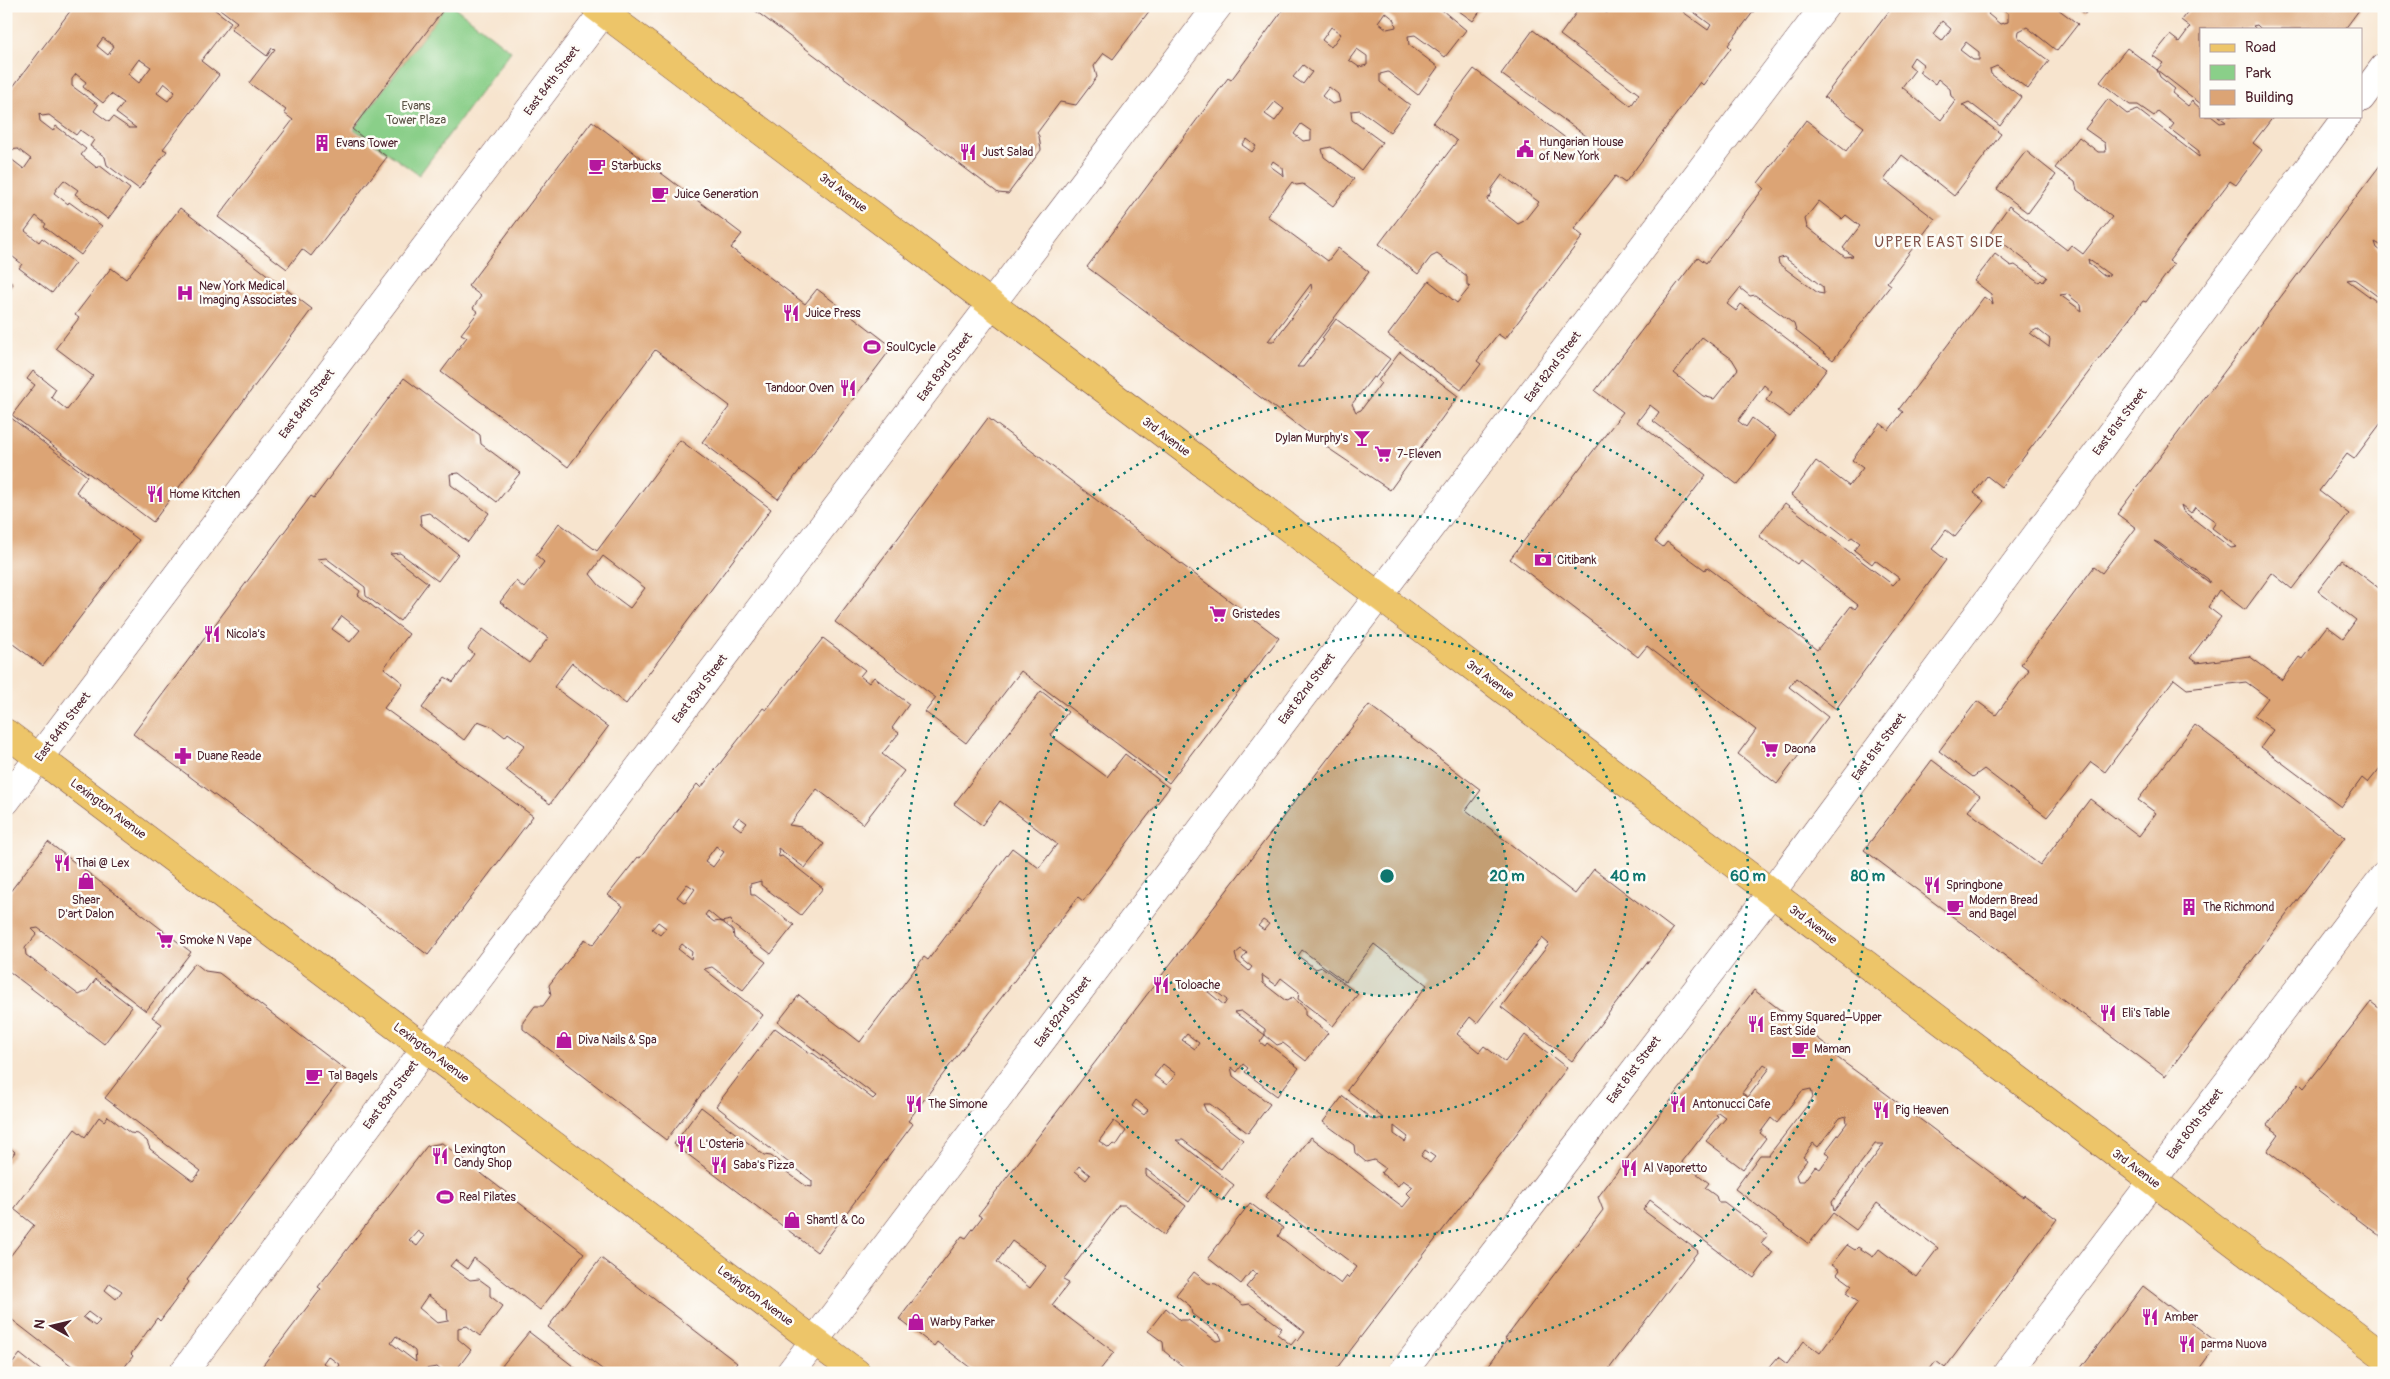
<svg xmlns="http://www.w3.org/2000/svg" width="2390" height="1379" font-family="Pangolin,sans-serif">
<style>
.green{fill:#8acf89;stroke:#6a775a}
.building{fill:#dca475;fill-rule:evenodd}
.lines{fill:none;stroke-linecap:round;stroke-linejoin:round}
.minor-casing{stroke:#643d43;stroke-width:29}
.major-casing{stroke:#643d43;stroke-width:29}
.minor{stroke:#fff;stroke-width:28}
.major{stroke:#edc569;stroke-width:28}
.ring{fill:none;stroke:#0f766e;stroke-width:2.5;stroke-dasharray:2.5 5}
.labels{text-anchor:middle;dominant-baseline:central;stroke-width:5;stroke-linejoin:round;paint-order:stroke}
.street-label{font-size:12px;fill:#4a1f2b;stroke:#fdfcf7}
.park-label{font-size:12px;fill:#5d5447;stroke:#fdfcf7}
.poi-label{font-size:12px;fill:#4a1f2b;stroke:#fdfcf7;text-anchor:start}
.quarter-label{font-size:15px;letter-spacing:1px;fill:#7d4e45;stroke:#fdfcf7}
.centre{fill:#0f766e;stroke:#fdfcf7;stroke-width:2.5}
.ring-label{font-size:15px;text-anchor:middle;font-weight:bold;fill:#0f766e;stroke:#fdfcf7;stroke-width:5;stroke-linejoin:round;paint-order:stroke}
</style>
<rect width="100%" height="100%" fill="#fdfcf7"/>
<filter id="ink" filterUnits="userSpaceOnUse"><feTurbulence type="fractalNoise" baseFrequency=".02" numOctaves="2"/><feDisplacementMap in="SourceGraphic" scale="10" xChannelSelector="R" yChannelSelector="G"/><feConvolveMatrix kernelMatrix="1 2 1 2 8 2 1 2 1" color-interpolation-filters="sRGB"/></filter>
<filter id="wash" filterUnits="userSpaceOnUse"><feTurbulence type="fractalNoise" baseFrequency=".0096" numOctaves="4" result="noise"/><feDisplacementMap in="SourceGraphic" scale="20" xChannelSelector="R" yChannelSelector="G"/><feGaussianBlur stdDeviation="1.12" result="paint"/><feColorMatrix in="noise" values="0 0 0 0 0 0 0 0 0 0 0 0 0 0 0 0 0 1.4 0 .05"/><feComposite in="paint" operator="in"/></filter>
<g filter="url(#wash)">
<rect width="100%" height="100%" fill="#f7e4ce"/>
<path class="green" d="M446 6H453L511 51 419 175 354 129Z"/>
<g id="blocks">
<path class="building" d="M74 6H210L231 22 201 61 219 75 163 149 167 151 139 189 107 165 105 157 90 146 94 140 80 130 76 135 49 115 42 116 39 113 40 121 53 131 56 126 86 149 81 155 97 168 99 165 130 189 108 219 75 194 78 190 64 180 58 187 54 193 68 204 69 202 102 226 81 255 44 227 46 224 36 216 25 231 39 242 42 238 75 263 52 293 19 268 22 264 8 253 6 256V96ZM103 38 114 46 108 55 97 46ZM139 59 151 67 139 83 128 74ZM76 74 86 82 83 87 103 103 111 94 124 103 116 113 136 128H129L113 117 109 122 94 111 98 105 72 86V79ZM164 83 175 92 168 101 157 93ZM18 149 31 159 24 169 11 159 9 150Z
M216 6H441L444 9 352 129 387 157 311 256 302 249 287 269 218 217 293 120 284 113 286 110 249 83 275 49 272 48 267 56 231 29 237 22Z
M749 6H1153L1113 59 1104 53 1094 66 1097 77 1076 105 1060 102 1037 133 1039 136 1041 150 1008 194 998 193Z
M1286 6H1354L1359 10 1362 6H1437L1466 30 1445 57 1415 35 1408 36 1409 45 1438 67 1418 95 1388 72 1380 74V82L1410 105 1390 132 1360 110 1351 111 1352 120 1382 142 1361 170 1331 147 1322 149 1324 157 1354 179 1333 206 1303 184 1296 185 1292 182 1267 216 1328 261 1338 248 1369 272 1297 367H1303L1324 340 1322 338 1336 319 1390 359 1375 378 1373 377 1352 404 1356 412 1361 410 1381 383 1378 381 1400 352 1458 396 1390 490 1328 448 1087 267 1228 78 1231 80ZM1385 12 1395 20 1396 27 1387 29 1378 22ZM1331 27 1341 34 1331 47 1322 40ZM1357 49 1367 56V65L1359 67 1349 60ZM1303 65 1312 72 1303 84 1293 77ZM1329 87 1338 94 1340 102 1332 104 1322 96ZM1275 102 1284 109 1275 121 1265 114ZM1301 124 1311 131V140L1303 141 1294 134ZM1247 139 1256 146 1252 152 1242 145ZM1273 161 1283 168 1284 176 1270 166ZM1311 284 1312 290 1274 341H1268Z
M1452 6H1484L1473 21Z
M1581 6H1598L1607 13V6L1757 7 1728 45 1731 48 1703 85 1700 82 1625 183 1615 176 1574 229 1583 236 1505 339 1498 334 1477 361 1481 364 1461 390 1388 335 1429 281 1457 303 1470 287 1467 285V276L1437 254 1431 257 1418 274 1379 244 1457 141 1433 123 1474 69 1592 158 1600 146 1501 74 1533 30 1631 106 1639 94 1560 35ZM1687 7 1711 25 1708 30 1683 12ZM1502 175 1539 202 1524 221 1518 224 1487 200 1492 193 1491 190Z
M1893 6H1994L1988 14 2000 24 2008 22V13L1999 6H2054L2078 24 2057 51 2027 27 2019 31 2018 37 2049 61 2028 89 1997 66 1990 69 1991 74 2021 97 2000 126 1969 102 1962 105 2001 134 1954 196 1902 155 1884 180 1935 219 1887 282 1891 285 1833 360 1796 331 1794 324 1755 295 1750 296 1740 288 1727 304 1736 311 1741 304 1827 369 1790 417 1766 400 1772 392 1764 385 1738 421 1746 427 1752 418 1776 436 1738 485 1653 421 1659 412 1650 405 1637 422 1706 475 1655 541 1663 547 1667 542 1705 570 1707 567 1817 650 1851 606 1855 609 1858 605 1800 560 1797 564 1759 536 1785 503 1893 585 1896 582 1899 578 1875 560 1872 564 1854 550 1860 543 1852 537 1849 539 1791 495 1816 461 1849 486 1863 468 1852 460 1880 423 1889 430 1903 412 1899 409 1984 297 1993 304 1991 294 1974 281 1995 254 2011 266 2015 265 2039 282 2041 280 2043 282 2047 277 1990 233 2009 206 2067 250 2071 245 2083 254 2112 217 2077 190 2075 182 2055 168 2079 137 2098 152H2106L2105 143 2085 129 2108 99 2127 114 2138 110 2199 157V151L2170 129 2174 124 2158 111 2154 116 2138 105H2130L2100 82 2127 48 2157 70 2160 77 2175 89 2172 93 2188 106 2192 101 2201 109V116H2211L2220 123 2226 122 2218 116H2274L2253 143 2262 150 2236 185 2230 181 2169 261 2174 264 2146 302 2143 301 2001 487 1987 476 1974 493 1984 501 1955 537 1946 530 1932 549 1946 560 1836 709 1796 678 1789 687 1828 717 1777 784 1738 754 1756 730 1647 646 1638 657 1510 559 1623 412 1595 391 1698 257 1706 263 1764 188 1758 183 1806 120 1846 151 1864 127 1824 97ZM1942 21 1951 29 1942 41 1933 34ZM1966 42 1979 52V60H1973L1960 50ZM1914 57 1924 65 1919 72 1935 84 1938 79 1950 89 1951 96 1956 100 1941 120 1902 87 1915 70 1909 65ZM1819 201 1842 219 1846 215 1860 226 1843 248 1853 256 1845 257 1807 227 1805 219ZM1784 257 1823 287 1824 294 1818 293 1779 264 1778 259ZM2088 259 2110 275 2104 276 2089 264ZM2067 294 2081 305 2082 311 2060 295ZM2037 329 2050 339 2049 347 2030 333ZM1702 337 1732 359 1738 369 1714 399 1703 396 1674 373Z
M2075 6H2091L2085 14Z
M2192 6H2362L2345 29H2261L2257 25 2253 26 2256 29H2201V104L2157 70 2163 63 2153 56 2170 35 2179 42 2190 27 2181 20Z
M592 121 742 234 731 248 805 304 817 289 890 345V350L778 499 702 442 730 406 655 350 568 467 441 372 467 337 461 334 478 312 473 308 481 296 468 286Z
M2026 151 2056 175 2028 213 1997 189Z
M2384 160V244L2382 246 2375 242 2377 248 2384 253V301L2354 279 2347 280 2384 307V353L2379 360 2384 364V419L2354 459 2347 454 2319 491 2349 514 2292 589 2272 573 2245 610 2219 590 2208 607 2221 617 2190 658 2197 663 2249 656 2282 680 2299 657 2302 659 2327 626 2343 638 2356 620 2318 591 2342 560 2384 592V763L2368 783 2362 778 2341 807 2261 747 2273 730 2254 716 2268 698 2246 682 2187 689 2174 679 2105 772 2091 762 2047 817 1984 769 1973 777 1939 751 1977 701 1996 715 2029 670 2021 664 2094 567 2102 573 2136 528 2117 514ZM2181 505 2191 513 2195 507 2216 522 2212 528 2237 547 2231 548 2183 511ZM2154 541 2159 543 2208 579 2210 583Z
M180 208 312 309 153 522 12 415 35 385 27 379 33 371 56 389 51 397 67 410 93 376 56 348 79 318 75 315 111 268 126 279Z
M6 279 13 284 6 294Z
M404 378 480 435 481 444 520 473 497 502 459 473 450 474 451 485 489 513 468 542 429 513 420 515 421 525 458 554 438 581 400 553 390 554 428 583 400 621 366 596 365 587 326 558 317 559 360 591 358 595 409 634 384 668 403 683 384 708 533 816 428 955 133 734 311 496 314 498ZM342 616 360 630 350 642 332 629Z
M6 414 87 476 76 492 139 540 43 666 6 639Z
M988 418 1279 638 1169 783 1021 671 966 743 925 712 936 698 835 622Z
M680 440 771 509 626 704 572 663 554 687 608 727 550 804 506 770 525 745 508 733 505 737 491 726 478 721 464 740 422 708 445 677 453 682 474 654 468 649 483 629 529 663 548 638 500 602 516 581 524 588 544 562 536 555 559 523 597 551ZM603 556 645 588 630 608 599 585 590 574Z
M823 638 865 670 860 676 869 683 874 677 909 704 892 728 899 733 882 754 904 771 863 824 817 789 789 825 801 827 824 844 805 868 778 848 779 857 782 856 823 888 801 915 761 885V881L750 884 751 895H755L794 925 771 954 732 924 731 920 721 922 708 911 705 915 714 922 721 921 733 930 734 938 766 962 743 990 712 967 704 969 763 1015 666 1140 523 1029V1022L535 1006H543L551 995 549 985 585 939 593 945 623 906 608 895 638 857 640 858 697 784 701 788 763 708 766 710ZM739 817 747 823 741 830 733 824ZM716 846 724 852 713 867 705 861ZM687 884 695 889 685 903 677 897ZM658 922 666 928 660 935 652 929ZM682 944 692 952 691 959 678 949Z
M1041 691 1068 712 1050 735 1107 777 1125 754 1169 788 1083 901 1078 897 950 1065 908 1121 913 1124 817 1252 674 1144 701 1107 764 1155 771 1156 782 1164 780 1167 806 1186 812 1187V1181L716 1106 775 1028 806 1051 814 1054 873 1099 876 1096 778 1022 799 995 860 1042 924 957 928 960 1012 848 1039 868 1057 844 1000 801 982 825 954 804Z
M1369 705 1481 790 1466 810 1575 894 1594 869 1673 929 1572 1061 1501 1007 1549 944 1542 938 1477 1023 1470 1017 1457 1034 1479 1052 1484 1046 1505 1062 1525 1035 1567 1068 1333 1373H1191L1164 1351 1163 1342 1148 1331 1166 1308 1180 1320H1188L1216 1341 1222 1340 1220 1335 1192 1314 1190 1306 1176 1295 1194 1272 1208 1283 1216 1284 1243 1305 1250 1304 1282 1328 1277 1334 1291 1345 1296 1339 1298 1341 1305 1332 1246 1287 1257 1274 1252 1270 1241 1284 1208 1258 1250 1203 1283 1228 1278 1236 1341 1284 1347 1276 1349 1278 1357 1267 1265 1197 1311 1137 1403 1207 1411 1197 1407 1193 1413 1187 1403 1180 1398 1186 1381 1173 1385 1168 1374 1160 1366 1162 1355 1153 1354 1145 1323 1122 1343 1096 1373 1120 1383 1118 1347 1090 1427 985 1374 944 1345 982 1302 950 1298 956 1316 969 1322 967 1358 994 1333 1026 1298 999 1299 992 1281 978 1276 985 1262 975 1263 983 1286 1001 1293 998 1305 1008V1015L1328 1033 1306 1061 1283 1043 1277 1045 1265 1035V1029L1241 1011 1234 1012 1265 1035 1260 1042 1265 1046 1267 1043 1299 1068 1277 1096 1245 1072 1248 1068 1243 1064 1237 1072 1231 1067 1233 1076 1270 1104 1248 1133 1210 1104H1203L1206 1111 1243 1140 1221 1169 1183 1140H1176L1234 1185 1222 1201 1201 1185 1189 1202 1146 1169V1175L1186 1206 1164 1235 1125 1205H1119L1063 1280 1069 1283 1052 1305 1114 1352 1100 1370 1103 1373H977L937 1342 934 1346 899 1319 962 1236 966 1238 982 1217 978 1215ZM1263 920 1269 924 1264 930 1258 926ZM1241 949 1247 953 1242 959 1252 967 1249 971 1237 961 1235 954ZM1214 990 1227 1000 1224 1005 1207 991ZM1187 1034 1199 1043 1195 1049 1182 1040ZM1163 1064 1176 1074 1167 1085 1154 1076ZM1136 1100 1148 1110 1144 1115 1132 1106ZM1114 1121 1126 1131 1116 1146 1113 1144 1109 1148 1099 1141ZM1394 1126 1408 1137 1405 1142 1394 1134ZM1425 1150 1435 1157 1430 1163 1421 1156ZM1079 1166 1090 1175 1086 1180 1075 1171ZM1012 1241 1047 1266 1030 1288 997 1262Z
M2195 725 2345 837 2165 1076 1864 850 1932 760 1980 796 1968 811 2040 865 2090 799 2139 836 2156 813 2138 800Z
M48 842 191 952 146 1011 38 928 32 929 37 934 25 948 26 955 79 995 87 991 96 979 132 1007 104 1044 6 969V897Z
M195 963 205 971 219 973 347 1071 187 1280 189 1282 160 1321 157 1318 131 1354 133 1356 120 1373H81L6 1315V1258L8 1259 34 1225 14 1209 75 1129 85 1137 99 1117 104 1121 108 1116 130 1133 138 1134 147 1141 150 1149 193 1181 201 1171 105 1098 162 1024 152 1017ZM110 1283 122 1291 116 1299 105 1290ZM88 1312 100 1321 95 1326 83 1317Z
M1754 990 1837 1053 1835 1056 1872 1083 2023 1197 2024 1195 2057 1219 1945 1368 1936 1361 1927 1373H1770L1767 1370 1778 1357 1787 1364 1804 1341 1820 1353 1858 1302 1846 1293 1852 1285 1837 1274 1840 1270 1832 1264 1847 1245 1855 1250 1858 1247 1873 1257 1879 1249 1916 1277 1938 1248 1877 1203 1856 1230 1833 1213 1809 1244 1735 1189 1760 1155H1769L1813 1098 1811 1089 1802 1091 1777 1123 1771 1118 1760 1133 1766 1138 1743 1169 1706 1141 1726 1118 1718 1112 1716 1115 1718 1116 1682 1162 1683 1166H1687L1709 1183 1705 1188 1716 1196 1718 1202H1724L1768 1235 1761 1243 1773 1252 1754 1278 1650 1200 1643 1210 1698 1251 1606 1373H1483L1507 1340 1505 1339 1603 1210 1598 1197ZM1764 1064 1770 1068 1748 1097 1742 1093ZM1846 1116 1847 1123 1825 1152 1830 1155 1820 1169 1815 1166 1804 1181H1798L1796 1175 1807 1160 1803 1157 1813 1143 1818 1147 1840 1118ZM1875 1144H1884L1834 1211 1832 1202Z
M2371 1002 2384 1012V1239L2267 1151 2279 1134 2267 1125 2299 1083 2304 1088Z
M442 1143 584 1253 540 1310 474 1258 467 1269 455 1260 450 1266 470 1280 479 1279 490 1287V1296L503 1306 480 1336 467 1326 458 1328V1339L471 1350 454 1373H444L437 1367 425 1369 430 1373H257L321 1289 318 1287 427 1146ZM417 1231 425 1236 417 1246 409 1240ZM428 1295 447 1310 448 1321 437 1323 419 1308ZM396 1336 415 1351 416 1362 391 1343ZM328 1356 340 1365 335 1372 323 1363Z
M6 1144 15 1152 6 1164Z
M601 1258 737 1363 729 1373H607L548 1327Z
M2143 1286 2218 1343 2196 1373H2077Z
M529 1332 582 1373H508L501 1367Z
M20 1354 44 1373H6V1367L9 1368Z"/>
</g>
</g>
<g filter="url(#ink)">
<use href="#blocks" fill-opacity="0" stroke="#643d43" stroke-width="1"/>
<g class="lines">
<g class="minor-casing">
<path id="minor" d="M2361 98 2384 67
M6 801 608 6
M183 1373 425 1049 1218 6
M790 1373 1825 6
M1402 1373 1771 893 2347 116
M2007 1373 2384 876"/>
</g>
<g class="major-casing">
<path id="major" d="M595 6 1411 620 2384 1356
M6 733 857 1373"/>
</g>
<use href="#minor" class="minor"/>
<use href="#major" class="major"/>
</g>
</g>
<circle cx="1387" cy="876" r="120" fill="#0f766e" fill-opacity=".12"/>
<g class="ring">
<circle cx="1387" cy="876" r="120"/>
<circle cx="1387" cy="876" r="241"/>
<circle cx="1387" cy="876" r="361"/>
<circle cx="1387" cy="876" r="481"/>
</g>
<defs>
<g id="building-bare" transform="scale(1.35)"><path d="M-4-6H4V6H1V3H-1V6H-4ZM-2.5-4.3h1.7v1.8h-1.7ZM.8-4.3h1.7v1.8H.8ZM-2.5-1h1.7V.8h-1.7ZM.8-1h1.7V.8H.8Z" fill="#b5179e" stroke="#fdfcf7" stroke-width="2.5" paint-order="stroke"/></g>
<g id="civic-bare" transform="scale(1.35)"><path d="M-.6-6.5H3V-4.5H.6V-3L4-1V1h2V6H-6V1h2V-1L-.6-3ZM-1.2 2.5V6h2.4V2.5Z" fill="#b5179e" stroke="#fdfcf7" stroke-width="2.5" paint-order="stroke"/></g>
<g id="restaurant-bare" transform="scale(1.35)"><path d="M-5-6h1v4h1v-4h1v4h1v-4h1v5L-1.5 .5V6h-2V.5L-5-1ZM5-6V6H3V1.5H1.5Q1.5-4 5-6Z" fill="#b5179e" stroke="#fdfcf7" stroke-width="2.5" paint-order="stroke"/></g>
<g id="cafe-bare" transform="scale(1.35)"><path d="M-5.5-4.5H6V0H3Q3 3.5 0 3.5H-2.5Q-5.5 3.5-5.5 0ZM3-3.2v2h1.7v-2ZM-6 4.5H4V6H-6Z" fill="#b5179e" stroke="#fdfcf7" stroke-width="2.5" paint-order="stroke"/></g>
<g id="hospital-bare" transform="scale(1.35)"><path d="M-5-5h3v3.5h4V-5h3V5h-3V1.5h-4V5h-3Z" fill="#b5179e" stroke="#fdfcf7" stroke-width="2.5" paint-order="stroke"/></g>
<g id="stadium-bare" transform="scale(1.35)"><path d="M0-5a6.5 5 0 1 0 0 10a6.5 5 0 1 0 0-10ZM-3.5-1.8h7v3.6h-7Z" fill="#b5179e" stroke="#fdfcf7" stroke-width="2.5" paint-order="stroke"/></g>
<g id="bar-bare" transform="scale(1.35)"><path d="M-6-5H6L.8 .8V4.5H3.5V6h-7V4.5H-.8V.8Z" fill="#b5179e" stroke="#fdfcf7" stroke-width="2.5" paint-order="stroke"/></g>
<g id="supermarket-bare" transform="scale(1.35)"><path d="M-6-5.5h2.5l.6 2H6L4.5 2H-2.5L-4.4-4H-6ZM-1.5 3.2a1.3 1.3 0 1 0 .1 0ZM3 3.2a1.3 1.3 0 1 0 .1 0Z" fill="#b5179e" stroke="#fdfcf7" stroke-width="2.5" paint-order="stroke"/></g>
<g id="bank-bare" transform="scale(1.35)"><path d="M-6-4H6V4H-6ZM0-2.3a2.3 2.3 0 1 0 0 4.6a2.3 2.3 0 1 0 0-4.6Z" fill="#b5179e" stroke="#fdfcf7" stroke-width="2.5" paint-order="stroke"/></g>
<g id="pharmacy-bare" transform="scale(1.35)"><path d="M-2-6h4v4h4v4h-4v4h-4v-4h-4v-4h4Z" fill="#b5179e" stroke="#fdfcf7" stroke-width="2.5" paint-order="stroke"/></g>
<g id="shop-bare" transform="scale(1.35)"><path d="M-5-2.5h2.3a2.7 3.5 0 0 1 5.4 0H5L5.5 6h-11ZM-1.5-2.5h3a1.5 2.3 0 0 0-3 0Z" fill="#b5179e" stroke="#fdfcf7" stroke-width="2.5" paint-order="stroke"/></g>
</defs>
<g fill-rule="evenodd">
<use href="#building-bare" x="322" y="143"/>
<use href="#civic-bare" x="1525" y="149"/>
<use href="#restaurant-bare" x="968" y="152"/>
<use href="#cafe-bare" x="597" y="166"/>
<use href="#cafe-bare" x="660" y="194"/>
<use href="#hospital-bare" x="185" y="293"/>
<use href="#restaurant-bare" x="791" y="313"/>
<use href="#stadium-bare" x="872" y="347"/>
<use href="#restaurant-bare" x="848" y="388"/>
<use href="#bar-bare" x="1362" y="438"/>
<use href="#supermarket-bare" x="1383" y="454"/>
<use href="#restaurant-bare" x="155" y="494"/>
<use href="#bank-bare" x="1543" y="560"/>
<use href="#supermarket-bare" x="1218" y="614"/>
<use href="#restaurant-bare" x="212" y="634"/>
<use href="#supermarket-bare" x="1770" y="749"/>
<use href="#pharmacy-bare" x="183" y="756"/>
<use href="#restaurant-bare" x="62" y="863"/>
<use href="#shop-bare" x="86" y="881"/>
<use href="#restaurant-bare" x="1932" y="885"/>
<use href="#cafe-bare" x="1955" y="907"/>
<use href="#building-bare" x="2189" y="907"/>
<use href="#supermarket-bare" x="165" y="940"/>
<use href="#restaurant-bare" x="1161" y="985"/>
<use href="#restaurant-bare" x="2108" y="1013"/>
<use href="#restaurant-bare" x="1756" y="1024"/>
<use href="#shop-bare" x="564" y="1040"/>
<use href="#cafe-bare" x="1800" y="1049"/>
<use href="#cafe-bare" x="314" y="1076"/>
<use href="#restaurant-bare" x="914" y="1104"/>
<use href="#restaurant-bare" x="1678" y="1104"/>
<use href="#restaurant-bare" x="1881" y="1110"/>
<use href="#restaurant-bare" x="685" y="1144"/>
<use href="#restaurant-bare" x="440" y="1156"/>
<use href="#restaurant-bare" x="719" y="1165"/>
<use href="#restaurant-bare" x="1629" y="1168"/>
<use href="#stadium-bare" x="445" y="1197"/>
<use href="#shop-bare" x="792" y="1220"/>
<use href="#restaurant-bare" x="2150" y="1317"/>
<use href="#shop-bare" x="916" y="1322"/>
<use href="#restaurant-bare" x="2187" y="1344"/>
</g>
<g class="labels">
<g class="street-label">
<text transform="translate(552 81) rotate(-53)">East 84th Street</text>
<text transform="translate(843 193) rotate(37)">3rd Avenue</text>
<text transform="translate(945 367) rotate(-53)">East 83rd Street</text>
<text transform="translate(1553 367) rotate(-53)">East 82nd Street</text>
<text transform="translate(307 404) rotate(-53)">East 84th Street</text>
<text transform="translate(2120 422) rotate(-53)">East 81st Street</text>
<text transform="translate(1166 437) rotate(37)">3rd Avenue</text>
<text transform="translate(1490 680) rotate(37)">3rd Avenue</text>
<text transform="translate(700 689) rotate(-53)">East 83rd Street</text>
<text transform="translate(1307 689) rotate(-53)">East 82nd Street</text>
<text transform="translate(63 727) rotate(-53)">East 84th Street</text>
<text transform="translate(1879 747) rotate(-53)">East 81st Street</text>
<text transform="translate(108 809) rotate(37)">Lexington Avenue</text>
<text transform="translate(1813 925) rotate(37)">3rd Avenue</text>
<text transform="translate(1063 1012) rotate(-53)">East 82nd Street</text>
<text transform="translate(431 1053) rotate(37)">Lexington Avenue</text>
<text transform="translate(1634 1070) rotate(-53)">East 81st Street</text>
<text transform="translate(391 1095) rotate(-53)">East 83rd Street</text>
<text transform="translate(2195 1124) rotate(-53)">East 80th Street</text>
<text transform="translate(2136 1169) rotate(37)">3rd Avenue</text>
<text transform="translate(755 1296) rotate(37)">Lexington Avenue</text>
</g>
<g class="park-label">
<text x="416" y="106">Evans<tspan x="416" dy="14">Tower Plaza</tspan></text>
</g>
<g class="poi-label">
<text x="1539" y="142">Hungarian House<tspan x="1539" dy="14">of New York</tspan></text>
<text x="336" y="143">Evans Tower</text>
<text x="982" y="152">Just Salad</text>
<text x="611" y="166">Starbucks</text>
<text x="674" y="194">Juice Generation</text>
<text x="199" y="286">New York Medical<tspan x="199" dy="14">Imaging Associates</tspan></text>
<text x="805" y="313">Juice Press</text>
<text x="886" y="347">SoulCycle</text>
<text x="834" y="388" text-anchor="end">Tandoor Oven</text>
<text x="1348" y="438" text-anchor="end">Dylan Murphy's</text>
<text x="1397" y="454">7-Eleven</text>
<text x="169" y="494">Home Kitchen</text>
<text x="1557" y="560">Citibank</text>
<text x="1232" y="614">Gristedes</text>
<text x="226" y="634">Nicola’s</text>
<text x="1784" y="749">Daona</text>
<text x="197" y="756">Duane Reade</text>
<text x="76" y="863">Thai @ Lex</text>
<text x="1946" y="885">Springbone</text>
<text x="86" y="900" text-anchor="middle">Shear<tspan x="86" dy="14">D'art Dalon</tspan></text>
<text x="1969" y="900">Modern Bread<tspan x="1969" dy="14">and Bagel</tspan></text>
<text x="2203" y="907">The Richmond</text>
<text x="179" y="940">Smoke N Vape</text>
<text x="1175" y="985">Toloache</text>
<text x="2122" y="1013">Eli's Table</text>
<text x="1770" y="1017">Emmy Squared–Upper<tspan x="1770" dy="14">East Side</tspan></text>
<text x="578" y="1040">Diva Nails &amp; Spa</text>
<text x="1814" y="1049">Maman</text>
<text x="328" y="1076">Tal Bagels</text>
<text x="928" y="1104">The Simone</text>
<text x="1692" y="1104">Antonucci Cafe</text>
<text x="1895" y="1110">Pig Heaven</text>
<text x="699" y="1144">L'Osteria</text>
<text x="454" y="1149">Lexington<tspan x="454" dy="14">Candy Shop</tspan></text>
<text x="733" y="1165">Saba's Pizza</text>
<text x="1643" y="1168">Al Vaporetto</text>
<text x="459" y="1197">Real Pilates</text>
<text x="806" y="1220">Shantl &amp; Co</text>
<text x="2164" y="1317">Amber</text>
<text x="930" y="1322">Warby Parker</text>
<text x="2201" y="1344">parma Nuova</text>
</g>
<g class="quarter-label">
<text x="1939" y="242">UPPER EAST SIDE</text>
</g>
</g>
<circle cx="1387" cy="876" r="8" class="centre"/>
<g class="ring-label">
<text x="1507" y="881">20 m</text>
<text x="1628" y="881">40 m</text>
<text x="1748" y="881">60 m</text>
<text x="1868" y="881">80 m</text>
</g>
<rect width="2390" height="1379" fill="none" stroke="#fdfcf7" stroke-width="25"/>
<rect x="2200" y="28" width="162" height="90" fill="#fdfcf7" stroke="#b5a4a5"/>
<rect x="2210" y="44" width="25" height="8" fill="#edc569" stroke="#b5a4a5"/>
<text x="2245" y="52" font-size="15" fill="#4a1f2b">Road</text>
<rect x="2210" y="65" width="25" height="15" fill="#8acf89" stroke="#b5a4a5"/>
<text x="2245" y="78" font-size="15" fill="#4a1f2b">Park</text>
<rect x="2210" y="90" width="25" height="15" fill="#dca475" stroke="#b5a4a5"/>
<text x="2245" y="102" font-size="15" fill="#4a1f2b">Building</text>
<g transform="translate(52 1326) rotate(278)" stroke="#fdfcf7" stroke-width="4" paint-order="stroke">
<path d="M0-4L9 19L0 12L-9 19Z" fill="#4a1f2b"/>
<text y="-8" font-size="14" font-weight="bold" text-anchor="middle" fill="#4a1f2b">N</text>
</g>
</svg>
